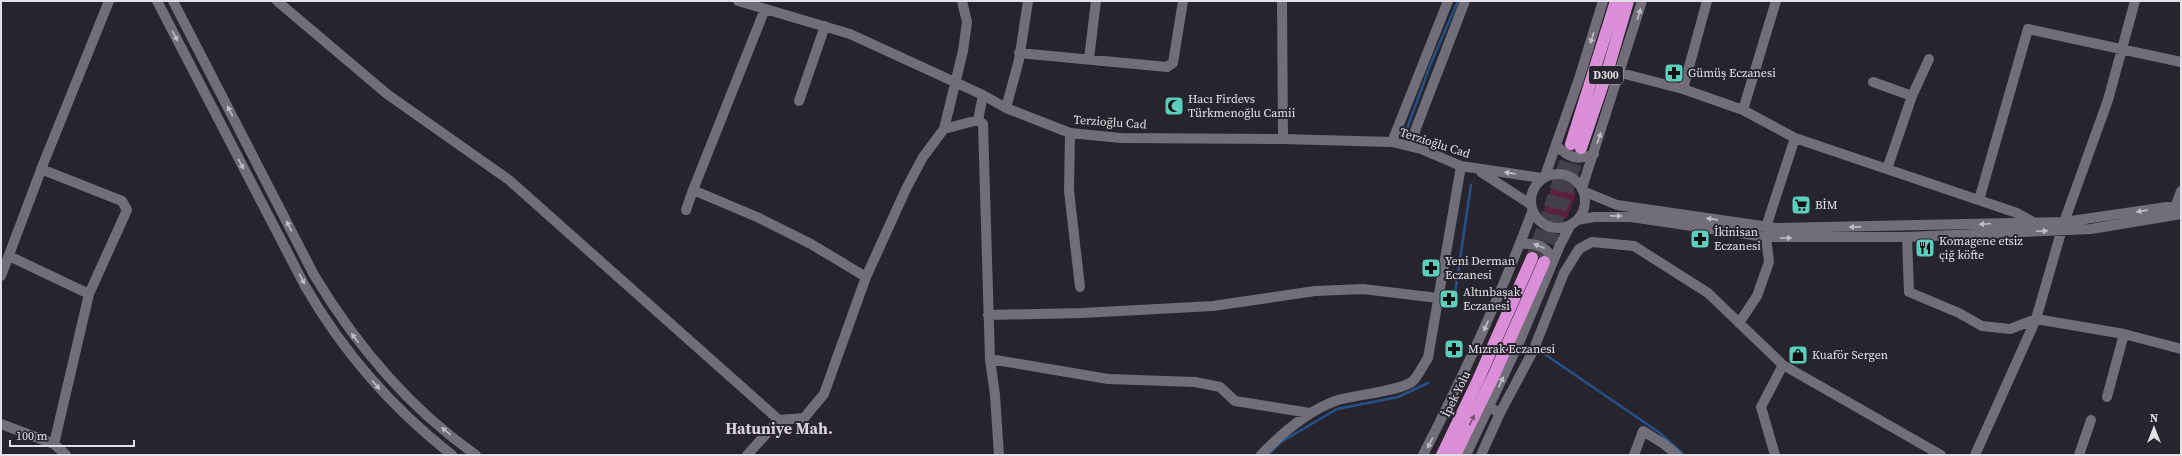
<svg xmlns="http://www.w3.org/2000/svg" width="2182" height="456" font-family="'Source Serif 4',serif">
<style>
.green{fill:#5e1f3f}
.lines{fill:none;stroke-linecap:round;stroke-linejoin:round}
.stream{stroke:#235188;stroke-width:2.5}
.highway-tunnel{stroke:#44404a;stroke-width:12;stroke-dasharray:12 6;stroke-linecap:butt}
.minor{stroke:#726e79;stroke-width:10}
.highway{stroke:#dc8fd9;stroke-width:12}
.oneway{fill:#c0bec5}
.oneway2{fill:#79547b}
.labels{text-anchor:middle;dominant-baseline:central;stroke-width:4;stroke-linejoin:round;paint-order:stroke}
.shield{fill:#28242e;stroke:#aaa8af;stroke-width:1}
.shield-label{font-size:11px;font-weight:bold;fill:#e2e0e6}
.poi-label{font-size:12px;fill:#e2e0e6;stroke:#28242e;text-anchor:start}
.street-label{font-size:12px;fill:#e2e0e6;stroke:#28242e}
.district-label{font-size:16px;font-weight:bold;fill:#d7d2de;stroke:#28242e}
</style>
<rect width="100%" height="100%" fill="#28242e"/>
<path class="green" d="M1557 184 1567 186 1575 192V197L1567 218C1557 223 1550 218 1544 210L1552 186Z"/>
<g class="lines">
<path class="stream" d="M1402 142 1431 63 1458 1
M1455 293 1471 185
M1543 353 1660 433 1684 455
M1268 455 1281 442 1337 409 1398 397 1428 383"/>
<path class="highway-tunnel" d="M1532 258 1571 145
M1544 261 1581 148"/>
<path class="minor" d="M157 1 305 286C343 352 392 408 452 455
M173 1 314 275C356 345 409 408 476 455
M277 1 387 94 509 180 779 420
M738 1 850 34 983 95 1006 108 1070 133 1121 138 1283 139 1392 142 1421 149 1461 166 1542 178
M1282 1 1283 139
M765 9 693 190 757 217 811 244 866 277
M1019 53 1167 67 1173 63 1183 1
M1089 59 1096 1
M1621 73 1683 89 1743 110 1795 138 2017 213 2033 222
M1873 82 1912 96
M1683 89 1707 1
M799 101 825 26
M1006 108 1019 60 1028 1
M1743 110 1776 1
M978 120 983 124 990 359 995 395 999 455
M944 129 978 120 983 95
M1070 133 1069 191 1080 287
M1392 142 1448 1
M1557 146C1569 158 1578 161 1594 154
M1421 149 1415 140V131L1465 1
M41 169 122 201 127 210 89 294 54 444
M1887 169 1912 96 1929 59
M1481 172 1530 204
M1531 201a27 27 0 1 1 54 0a27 27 0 1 1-54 0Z
M1545 176 1579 79 1603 1
M1582 188 1642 1
M1583 191 1617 205 1776 228 2064 222 2181 205
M1979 200 2028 29 2181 62
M2176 205 2181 191
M686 210 693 190
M1577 220 1594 217H1631L1766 237H1907L2091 229 2181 214
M1766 227 1795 138
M1907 237 1909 292 1959 313 1982 326 2010 329 2036 319 2124 334 2181 349
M1520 244C1535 243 1546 245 1553 260
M9 256 89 294
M1 276 44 162 109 1
M988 315 1082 313 1213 306 1315 291 1363 289 1438 298
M1739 323 1757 296 1769 262 1766 237
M990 359 1108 379 1195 382 1220 387 1235 401 1310 413
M2107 397 2124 334
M1489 407 1500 413 1533 351 1564 273 1579 249 1592 242 1634 246 1708 293 1783 365 1941 455
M1 424 54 444 66 455
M747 455 779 420 804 418 824 394 866 277 906 189 923 157 944 129 963 51 967 22 962 1
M1261 455C1282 433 1306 412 1335 401 1352 395 1402 391 1413 381 1419 375 1423 365 1428 358L1461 166
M1423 455C1464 375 1501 295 1532 212
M1466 455 1518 345 1560 245 1570 226
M1481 455 1500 413
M1634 455 1643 431 1664 444 1677 455
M1775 455 1761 407 1783 365
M1975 455 2036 319 2064 222 2108 100 2135 1
M2079 455 2091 420"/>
<path class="highway" d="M1571 144 1616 1
M1581 148 1608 69 1628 1
M1442 455 1478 380 1532 258
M1455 455 1494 375 1544 262"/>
</g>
<defs><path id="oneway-solid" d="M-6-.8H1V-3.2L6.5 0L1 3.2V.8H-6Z"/></defs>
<g class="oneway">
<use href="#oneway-solid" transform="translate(1639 14) rotate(-74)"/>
<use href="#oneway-solid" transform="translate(175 36) rotate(63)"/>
<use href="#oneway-solid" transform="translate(1592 38) rotate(107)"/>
<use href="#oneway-solid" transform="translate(230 111) rotate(-117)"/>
<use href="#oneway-solid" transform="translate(1599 138) rotate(-72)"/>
<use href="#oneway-solid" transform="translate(241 164) rotate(62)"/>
<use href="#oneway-solid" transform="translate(1510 173) rotate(-171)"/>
<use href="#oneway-solid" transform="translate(2142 211) rotate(171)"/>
<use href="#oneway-solid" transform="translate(1616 216) rotate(1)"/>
<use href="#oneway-solid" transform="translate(1712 219) rotate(-172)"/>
<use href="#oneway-solid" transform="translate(1985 224) rotate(178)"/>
<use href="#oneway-solid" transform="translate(289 226) rotate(-117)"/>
<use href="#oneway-solid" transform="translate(1855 227) rotate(179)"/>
<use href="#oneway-solid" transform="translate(2042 231) rotate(-2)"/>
<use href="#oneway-solid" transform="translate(1786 238)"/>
<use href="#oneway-solid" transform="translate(1539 246) rotate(-158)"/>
<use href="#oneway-solid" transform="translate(302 279) rotate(62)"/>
<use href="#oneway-solid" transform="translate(1486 326) rotate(114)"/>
<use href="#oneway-solid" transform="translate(355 338) rotate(-128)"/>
<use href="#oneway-solid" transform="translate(1501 382) rotate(-65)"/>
<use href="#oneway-solid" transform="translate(376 385) rotate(50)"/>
<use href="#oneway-solid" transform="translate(446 431) rotate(-140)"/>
<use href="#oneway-solid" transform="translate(1430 443) rotate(117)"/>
</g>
<use class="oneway2" href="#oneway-solid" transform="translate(1472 420) rotate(-64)"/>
<defs>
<g id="pharmacy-square" transform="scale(1)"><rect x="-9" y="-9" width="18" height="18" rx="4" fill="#5bcebc" stroke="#28242e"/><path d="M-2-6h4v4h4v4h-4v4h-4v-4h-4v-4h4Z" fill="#111"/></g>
<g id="mosque-square" transform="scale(1)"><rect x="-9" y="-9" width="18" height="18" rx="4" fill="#5bcebc" stroke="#28242e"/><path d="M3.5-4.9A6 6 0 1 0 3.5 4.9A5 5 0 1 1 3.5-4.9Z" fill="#111"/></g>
<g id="supermarket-square" transform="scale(1)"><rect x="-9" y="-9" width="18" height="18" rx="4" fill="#5bcebc" stroke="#28242e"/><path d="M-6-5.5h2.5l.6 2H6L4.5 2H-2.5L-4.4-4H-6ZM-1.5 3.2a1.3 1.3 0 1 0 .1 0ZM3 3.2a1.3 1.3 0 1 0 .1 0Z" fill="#111"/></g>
<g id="restaurant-square" transform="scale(1)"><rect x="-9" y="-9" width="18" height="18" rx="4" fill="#5bcebc" stroke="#28242e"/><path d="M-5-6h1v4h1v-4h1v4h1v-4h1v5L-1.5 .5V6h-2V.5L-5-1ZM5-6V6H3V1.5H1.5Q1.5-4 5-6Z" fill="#111"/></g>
<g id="shop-square" transform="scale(1)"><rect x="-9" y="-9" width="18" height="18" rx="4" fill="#5bcebc" stroke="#28242e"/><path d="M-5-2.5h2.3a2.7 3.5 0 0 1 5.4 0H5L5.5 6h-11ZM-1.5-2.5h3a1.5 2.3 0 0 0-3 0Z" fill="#111"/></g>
</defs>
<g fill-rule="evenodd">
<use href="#pharmacy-square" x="1674" y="73"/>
<use href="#mosque-square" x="1174" y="106"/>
<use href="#supermarket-square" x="1801" y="205"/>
<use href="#pharmacy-square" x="1700" y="239"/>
<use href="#restaurant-square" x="1925" y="248"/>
<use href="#pharmacy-square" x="1431" y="268"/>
<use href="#pharmacy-square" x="1449" y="299"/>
<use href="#pharmacy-square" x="1454" y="349"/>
<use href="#shop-square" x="1798" y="355"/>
</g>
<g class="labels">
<rect class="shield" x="1589" y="66" width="34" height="18" rx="3"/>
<g class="shield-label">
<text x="1606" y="75">D300</text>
</g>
<g class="poi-label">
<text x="1688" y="73">Gümüş Eczanesi</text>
<text x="1188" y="99">Hacı Firdevs<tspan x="1188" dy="14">Türkmenoğlu Camii</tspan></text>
<text x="1815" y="205">BİM</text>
<text x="1714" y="232">İkinisan<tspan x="1714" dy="14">Eczanesi</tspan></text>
<text x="1939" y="241">Komagene etsiz<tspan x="1939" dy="14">çiğ köfte</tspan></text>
<text x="1445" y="261">Yeni Derman<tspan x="1445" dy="14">Eczanesi</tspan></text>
<text x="1463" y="292">Altınbaşak<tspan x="1463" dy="14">Eczanesi</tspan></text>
<text x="1468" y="349">Mızrak Eczanesi</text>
<text x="1812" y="355">Kuaför Sergen</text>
</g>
<g class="street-label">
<text transform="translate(1110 122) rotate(4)">Terzioğlu Cad</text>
<text transform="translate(1435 143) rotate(18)">Terzioğlu Cad</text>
<text transform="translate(1456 394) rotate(-64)">İpek Yolu</text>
</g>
<g class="district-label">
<text x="779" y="428">Hatuniye Mah.</text>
</g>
</g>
<rect width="2182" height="456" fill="none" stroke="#e2e0e6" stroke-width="4"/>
<g transform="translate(2154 428)" stroke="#28242e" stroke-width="3" paint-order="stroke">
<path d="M0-3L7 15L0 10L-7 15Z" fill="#e2e0e6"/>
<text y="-6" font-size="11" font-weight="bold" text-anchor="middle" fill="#e2e0e6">N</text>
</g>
<path d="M10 440v6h124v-6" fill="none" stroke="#e2e0e6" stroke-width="2"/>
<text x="16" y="440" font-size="12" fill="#e2e0e6" stroke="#28242e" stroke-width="3" paint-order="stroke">100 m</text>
</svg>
